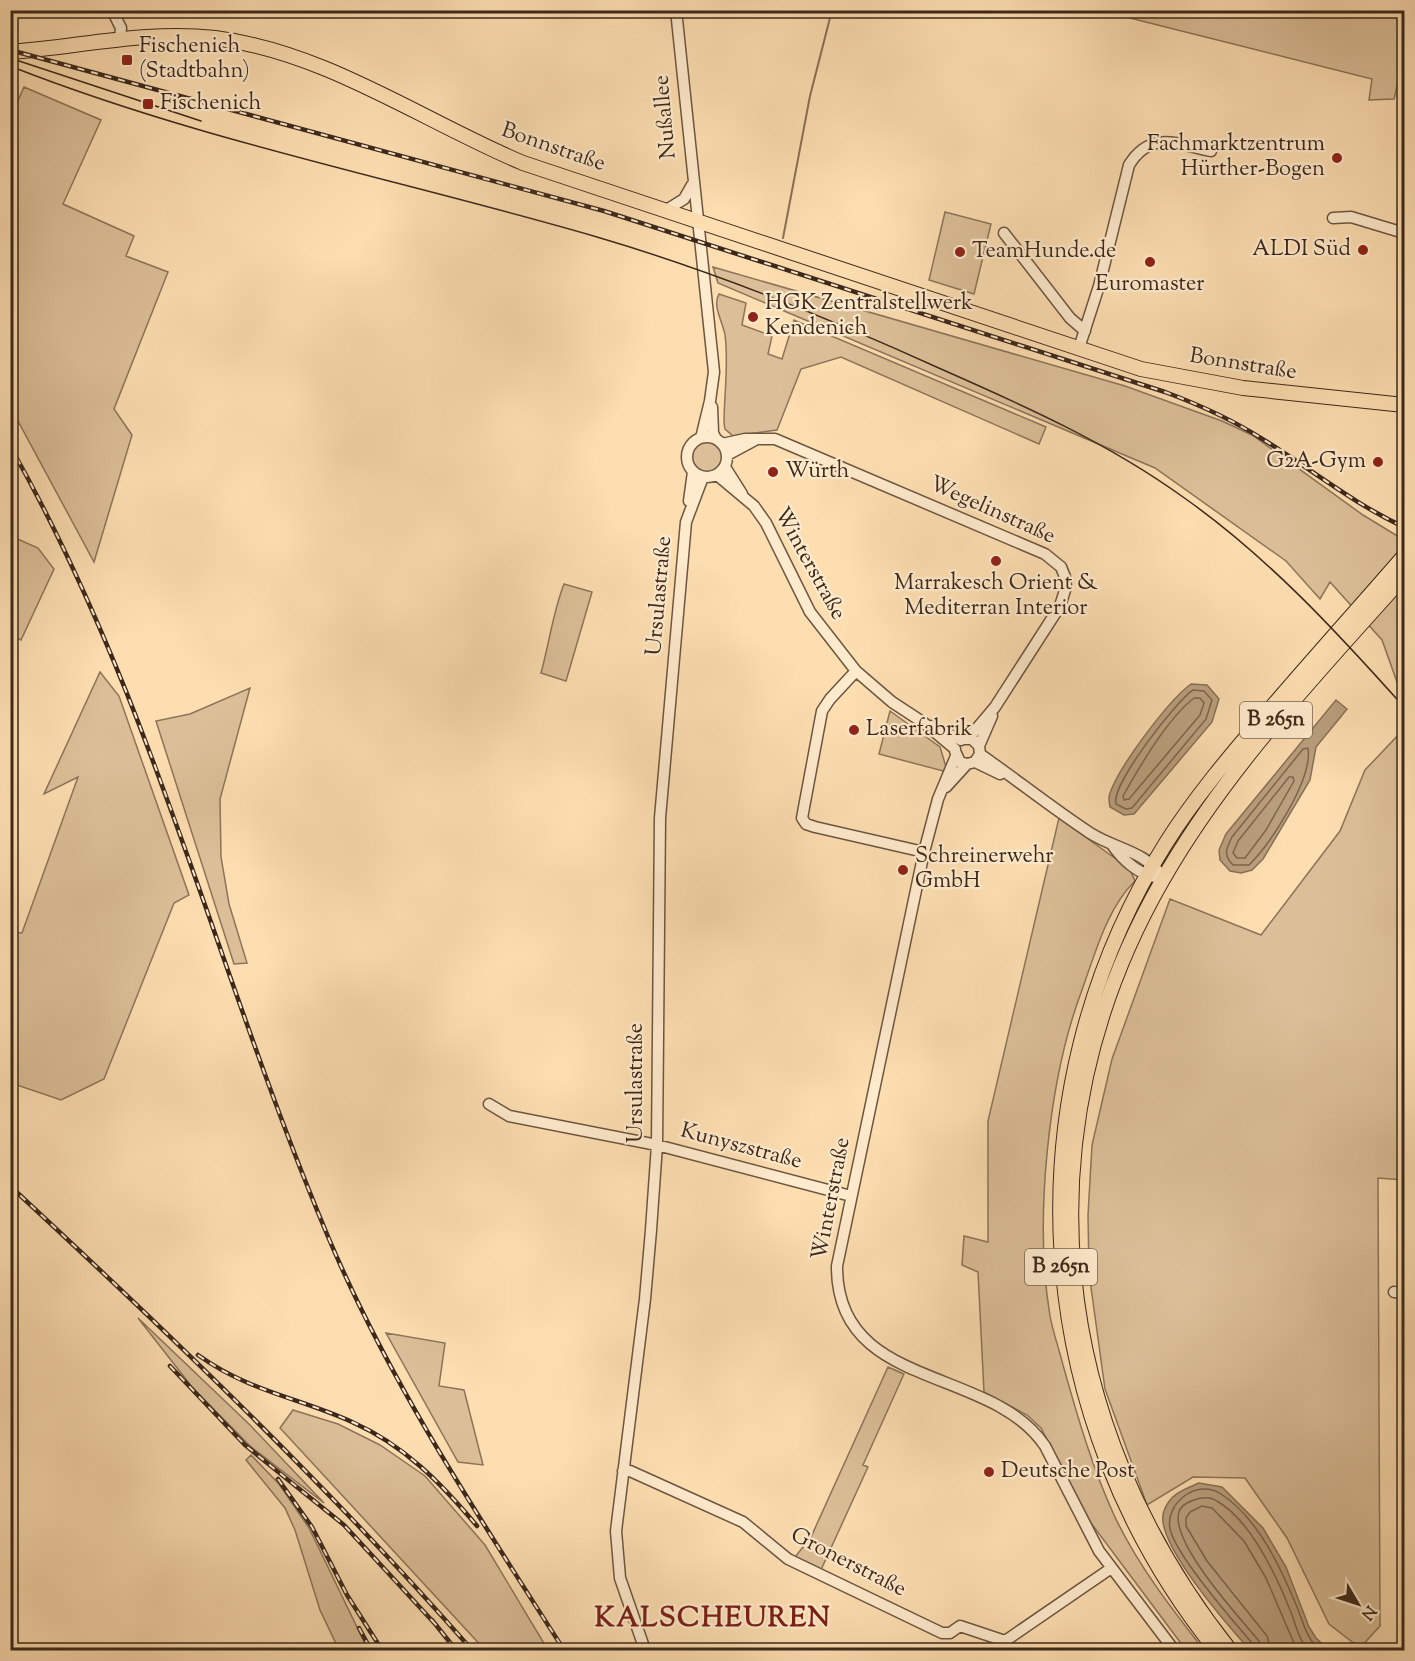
<svg xmlns="http://www.w3.org/2000/svg" width="1415" height="1661" font-family="'Sorts Mill Goudy',serif">
<style>
.green{fill:#dcbf98;stroke:#8c745a;stroke-width:1.5}
.water{fill:#bba07e;stroke:#887056;stroke-width:1.5}
.lines{fill:none;stroke-linecap:round;stroke-linejoin:round}
.shore{stroke:#7c644c;stroke-width:1.5}
.stream{stroke:#887056;stroke-width:2}
.minor-casing{stroke:#6c5640;stroke-width:13}
.major-casing{stroke:#3c281b;stroke-width:16}
.minor{stroke:#feeacc;stroke-width:10}
.major{stroke:#fddeb1;stroke-width:14}
.tram{stroke:#3c281b;stroke-width:1.5}
.rail-casing{stroke:#3c281b;stroke-width:4.5}
.rail{stroke:#feeacc;stroke-width:2;stroke-dasharray:7;stroke-linecap:butt}
.poi-dot{fill:#8f2418;stroke:#feeacc;stroke-width:2}
.labels{text-anchor:middle;dominant-baseline:central;stroke-width:4.5;stroke-linejoin:round;paint-order:stroke}
.shield{fill:#feeacc;stroke:#766250;stroke-width:1.5}
.shield-label{font-size:21px;font-weight:bold;fill:#3c281b}
.poi-label{font-size:22px;fill:#3c281b;stroke:#feeacc;text-anchor:start}
.street-label{font-size:22px;fill:#3c281b;stroke:#feeacc}
.district-label{font-size:28px;font-weight:bold;letter-spacing:1.5px;fill:#7a1f14;stroke:#feeacc}
</style>
<rect width="100%" height="100%" fill="#fddeb1"/>
<filter id="stains"><feTurbulence type="fractalNoise" baseFrequency=".00333" numOctaves="4"/><feColorMatrix values="0 0 0 0 .2 0 0 0 0 .09 0 0 0 0 .02 0 0 0 .5 -.17"/></filter>
<radialGradient id="worn" r=".72"><stop offset=".6" stop-color="#630" stop-opacity="0"/><stop offset="1" stop-color="#630" stop-opacity=".3"/></radialGradient>
<path class="green" d="M1303 10 1336 18 1339 11H1397L1401 70 1394 99 1369 100 1372 79 1102 11Z
M24 87 101 120 63 204 134 236 126 256 168 272 114 409 132 435 94 562 11 408 10 119Z
M945 212 991 224 974 294 929 280Z
M713 267 1125 386 1222 421 1252 435 1363 515 1404 540V690L1397 682 1382 640 1330 582 1320 599 1286 561 1155 468 718 283Z
M719 294 746 303 742 325 772 336 768 354 782 359 794 320 1046 427 1039 444 841 357 801 369 777 430 733 436 725 429 724 423C724 393 729 365 725 335 723 322 712 306 719 294Z
M692 456a16 16 0 1 1 32 0a16 16 0 1 1-32 0Z
M11 536 38 548 54 569 21 640 11 635Z
M564 584 592 592 566 681 541 673C549 644 553 612 564 584Z
M100 672 119 696 189 895 174 903 104 1079 61 1100 11 1083V932L22 933 78 777 44 794Z
M250 688 220 799 221 857 229 904 247 963 234 964 156 721 190 714Z
M890 711 940 747 946 767 943 771 879 754Z
M1404 729V1180L1378 1178 1380 1626 1360 1648 1329 1624 1287 1538 1245 1478 1193 1477 1147 1505 1105 1389 1089 1273 1088 1215 1092 1145 1112 1059 1170 899 1261 935 1340 831 1365 770Z
M1059 818 1123 864 1131 872 1135 881C1107 908 1095 954 1082 990 1048 1080 1034 1221 1050 1316 1053 1332 1059 1349 1063 1365 1077 1415 1092 1467 1114 1515 1137 1564 1171 1608 1204 1650H1186L1091 1523 1041 1428 1027 1415 984 1392 978 1272 962 1265 964 1236 988 1242V1121Z
M138 1318 250 1425 324 1503 250 1446 192 1387Z
M386 1333 445 1343 439 1386 464 1390 483 1465 458 1462Z
M888 1367 904 1374 863 1465 868 1467 820 1572 795 1557 811 1537Z
M293 1410 338 1424 380 1445 425 1476 485 1545 548 1650H485L280 1428Z
M251 1455 279 1484 309 1528 368 1650H339L320 1610 295 1530 285 1508 246 1460Z"/>
<path class="water" d="M1191 684 1207 685 1219 699 1212 722 1134 814 1124 815 1110 807C1109 802 1108 797 1110 793 1120 765 1168 701 1191 684Z
M1336 700 1347 709 1316 747 1310 780 1263 859 1252 870 1241 873 1230 871 1220 860 1219 850 1226 834Z
M1199 1483 1222 1487 1263 1528 1286 1567 1309 1627 1316 1638 1329 1650H1250C1230 1628 1152 1540 1164 1511 1170 1494 1183 1490 1199 1483Z"/>
<g class="lines">
<path class="shore" d="M1193 690 1204 691 1212 700 1206 719 1132 808 1126 809 1116 804C1110 786 1176 701 1193 690Z
M1194 698H1200L1204 703 1200 715 1129 799 1124 800 1123 796C1140 766 1167 719 1194 698Z
M1308 748C1313 779 1271 843 1249 865H1233C1223 855 1226 849 1232 837L1303 749Z
M1289 777H1293L1294 781 1266 830 1245 858H1237L1233 853 1238 841Z
M1254 1650 1253 1644C1233 1621 1176 1556 1170 1529 1165 1503 1197 1478 1221 1494 1258 1518 1281 1568 1297 1607 1304 1624 1306 1638 1320 1650
M1262 1650 1259 1641C1244 1622 1149 1522 1187 1503 1197 1498 1208 1495 1217 1501 1251 1521 1276 1575 1290 1610 1296 1624 1298 1640 1309 1650
M1271 1650 1267 1636 1207 1561 1186 1526V1518L1190 1512 1202 1506 1212 1508 1244 1541 1266 1578 1297 1650"/>
<path class="stream" d="M783 238 810 96 832 10"/>
<g class="minor-casing">
<path id="minor" d="M112 10 121 28 120 39
M676 10 714 372 710 401 701 438
M668 209 684 199 692 185
M1333 218 1351 217 1404 233
M1004 233 1070 318 1085 331
M1079 348 1099 286 1129 165C1151 130 1177 144 1211 151
M712 407 713 433 716 439
M687 457a20 20 0 1 1 40 0a20 20 0 1 1-40 0Z
M722 444 745 439H775L1045 554 1061 567 1065 577 1066 587 1060 606 995 707 968 739
M727 455 755 440
M725 467 742 494
M717 475 754 506 766 523 810 612 856 671 892 702 924 723 955 749
M689 501 693 472
M856 671 830 699 822 711 802 818 806 824 815 827 924 852
M932 726 961 740
M964 739H972L979 746 980 754 975 762
M979 746 992 716
M955 751 960 762 967 764 975 762 1000 774
M980 754C1017 780 1052 808 1090 833 1117 850 1144 850 1164 878
M956 756 938 799 924 852 837 1266C836 1391 991 1365 1045 1446L1099 1551 1174 1650
M946 787 967 764
M1113 846C1122 859 1138 874 1155 877
M489 1104 509 1116 657 1145 851 1196
M1394 1292 1404 1293
M623 1471H630L743 1522 788 1559 942 1633H950L960 1626 1005 1641 1110 1569
M645 1650 620 1578 616 1531 645 1299 651 1230 657 1145 660 818 686 522 703 477"/>
</g>
<g class="major-casing">
<path id="major" d="M10 52C79 47 146 30 215 38 326 52 421 120 523 163L1141 369 1243 388 1404 405
M1216 1650C1030 1419 1007 1096 1166 843 1195 797 1230 756 1265 715 1311 661 1358 609 1404 556
M1230 1650C1050 1424 1017 1134 1162 881 1227 767 1318 673 1404 576"/>
</g>
<use href="#minor" class="minor"/>
<use href="#major" class="major"/>
<path class="tram" d="M13 59 201 121
M10 66C200 141 402 180 597 237 716 272 829 318 941 369 1025 406 1108 443 1183 497 1267 556 1336 631 1404 707"/>
<g class="rail-casing">
<path id="rail" d="M10 50 604 211 1165 392C1200 405 1233 420 1264 440 1311 469 1354 504 1404 527
M10 446C152 696 218 976 329 1239 391 1385 479 1517 564 1650
M10 1186C170 1334 328 1486 472 1650
M198 1355C250 1392 297 1397 352 1422 404 1445 441 1483 477 1526
M170 1366 245 1445 344 1525 437 1626
M278 1479 312 1527 347 1595 382 1650
M432 1620 456 1650
M359 1628 371 1650"/>
</g>
<use href="#rail" class="rail"/>
</g>
<g class="poi-dot">
<rect x="121" y="54" width="12" height="12" rx="3"/>
<rect x="142" y="98" width="12" height="12" rx="3"/>
<circle cx="1337" cy="158" r="6"/>
<circle cx="1363" cy="250" r="6"/>
<circle cx="960" cy="252" r="6"/>
<circle cx="1150" cy="262" r="6"/>
<circle cx="753" cy="317" r="6"/>
<circle cx="1378" cy="462" r="6"/>
<circle cx="773" cy="472" r="6"/>
<circle cx="996" cy="561" r="6"/>
<circle cx="854" cy="730" r="6"/>
<circle cx="903" cy="870" r="6"/>
<circle cx="989" cy="1472" r="6"/>
</g>
<g class="labels">
<g class="shield">
<rect x="1240" y="702" width="72" height="36" rx="4.5"/>
<rect x="1025" y="1249" width="72" height="36" rx="4.5"/>
</g>
<g class="shield-label">
<text x="1276" y="720">B 265n</text>
<text x="1061" y="1267">B 265n</text>
</g>
<g class="poi-label">
<text x="139" y="47">Fischenich<tspan x="139" dy="25">(Stadtbahn)</tspan></text>
<text x="160" y="104">Fischenich</text>
<text x="1325" y="145" text-anchor="end">Fachmarktzentrum<tspan x="1325" dy="25">Hürther-Bogen</tspan></text>
<text x="1351" y="250" text-anchor="end">ALDI Süd</text>
<text x="972" y="252">TeamHunde.de</text>
<text x="1150" y="285" text-anchor="middle">Euromaster</text>
<text x="765" y="304">HGK Zentralstellwerk<tspan x="765" dy="25">Kendenich</tspan></text>
<text x="1366" y="462" text-anchor="end">G2A-Gym</text>
<text x="785" y="472">Würth</text>
<text x="996" y="584" text-anchor="middle">Marrakesch Orient &amp;<tspan x="996" dy="25">Mediterran Interior</tspan></text>
<text x="866" y="730">Laserfabrik</text>
<text x="915" y="857">Schreinerwehr<tspan x="915" dy="25">GmbH</tspan></text>
<text x="1001" y="1472">Deutsche Post</text>
</g>
<g class="street-label">
<text transform="translate(666 117) rotate(-95)">Nußallee</text>
<text transform="translate(553 148) rotate(19)">Bonnstraße</text>
<text transform="translate(1243 365) rotate(9)">Bonnstraße</text>
<text transform="translate(992 511) rotate(24)">Wegelinstraße</text>
<text transform="translate(809 564) rotate(61)">Winterstraße</text>
<text transform="translate(660 596) rotate(-85)">Ursulastraße</text>
<text transform="translate(637 1083) rotate(-90)">Ursulastraße</text>
<text transform="translate(741 1147) rotate(15)">Kunyszstraße</text>
<text transform="translate(832 1199) rotate(-79)">Winterstraße</text>
<text transform="translate(848 1563) rotate(27)">Gronerstraße</text>
</g>
<g class="district-label">
<text x="713" y="1619">KALSCHEUREN</text>
</g>
</g>
<rect width="1415" height="1661" fill="none" stroke="#fddeb1" stroke-width="36"/>
<rect x="12" y="12" width="1391" height="1637" fill="none" stroke="#3c281b" stroke-width="3"/>
<rect x="18" y="18" width="1379" height="1625" fill="none" stroke="#3c281b" stroke-width="1.5"/>
<g transform="translate(1358 1604) rotate(129)" stroke="#feeacc" stroke-width="4.5" paint-order="stroke">
<path d="M0-4.5L10 22L0 15L-10 22Z" fill="#3c281b"/>
<text y="-9" font-size="16" font-weight="bold" text-anchor="middle" fill="#3c281b">N</text>
</g>
<rect width="100%" height="100%" filter="url(#stains)"/>
<rect width="100%" height="100%" fill="url(#worn)"/>
</svg>
